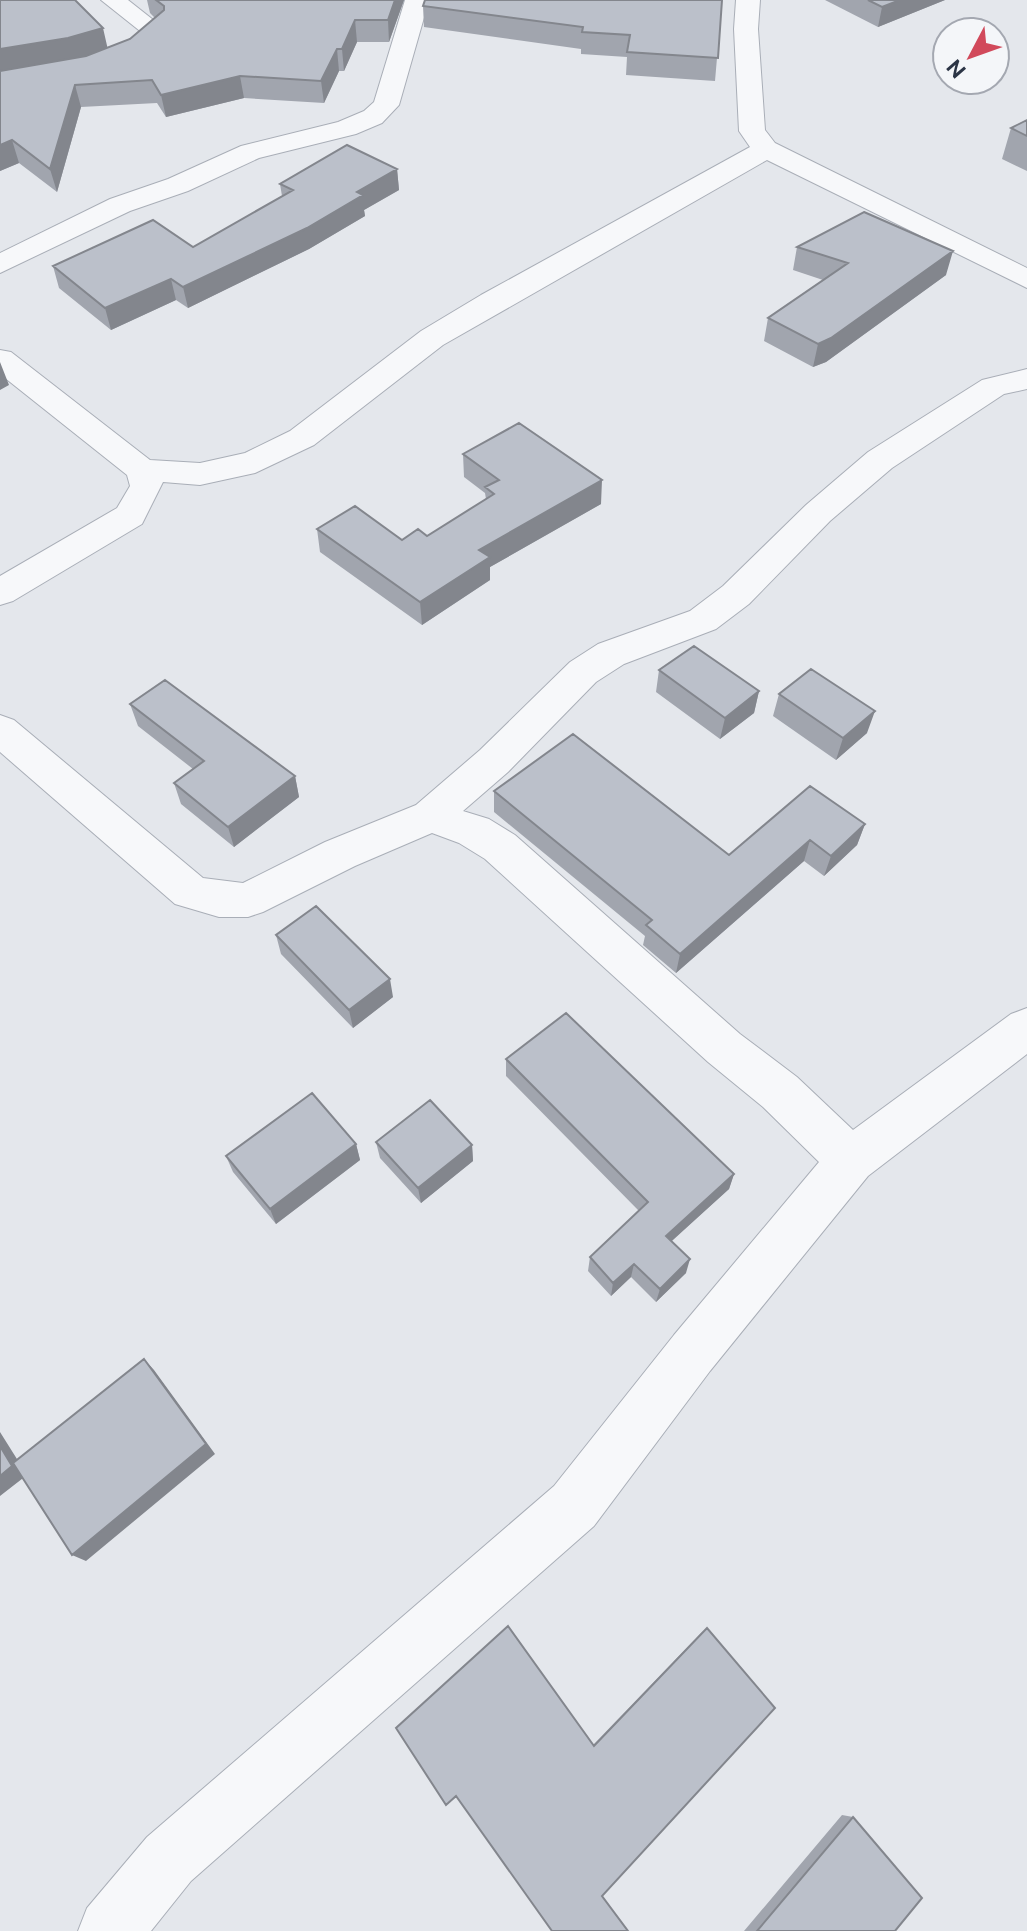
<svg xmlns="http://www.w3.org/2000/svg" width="1027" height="1931" font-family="Ubuntu,sans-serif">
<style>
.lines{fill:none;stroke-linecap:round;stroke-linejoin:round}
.minor-casing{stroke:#a9aeb7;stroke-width:2}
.minor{fill:#f7f8fa;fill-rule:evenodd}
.wall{fill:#a1a5ae}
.shaded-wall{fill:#83868d}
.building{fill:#bbc0ca;stroke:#83868d;stroke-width:2}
</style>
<rect width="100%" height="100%" fill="#e4e7ec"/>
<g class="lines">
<g class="minor-casing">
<path id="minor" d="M101 0H128L166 30C132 80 54 80 0 91V75C44 67 107 67 140 31Z
M405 0H429L399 105 382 123 356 134 259 158 188 191 130 211 0 273V253L110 199 168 179 241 146 338 122 364 111 374 102Z
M736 0H760L758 29 765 130 775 143 1027 268V288L767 160 443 345 314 445 255 473 200 485 163 482 142 524 13 601 0 605V576L117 508 130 486 127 475 0 374V350L11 352 150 460 200 463 245 453 290 431 421 331 481 295 750 147 739 131 734 29Z
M1027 369V389L1004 394 892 468 830 521 749 604 716 629 624 664 596 682 508 772 463 811 489 819 515 835 740 1034 797 1077 853 1130 1011 1014 1027 1008V1054L868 1176 710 1371 594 1526 191 1881 151 1931H78L87 1908 147 1837 554 1486 674 1335 819 1162 763 1107 708 1062 485 859 459 843 432 833 355 866 263 912 248 917H219L175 904 0 752V715L14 720 203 878 243 883 325 842 416 805 480 750 570 662 598 644 690 611 723 586 806 505 868 452 982 380Z"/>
</g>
<use href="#minor" class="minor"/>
</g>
<path class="wall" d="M0 0 107 48 130 39 155 18 150 13 147 0H404L389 42H357L344 71H339L324 103 244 98 166 117 157 103 81 107 57 192 19 163 0 171Z
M722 0 715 81 626 75 627 57 581 54V49L424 27 423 6Z
M825 0H945L878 27Z
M1027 120V171L1002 159 1011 128Z
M397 169 399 190 364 210 365 216 309 249 188 308 176 300 111 330 59 288 53 266 193 247 282 196 280 184Z
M797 247 946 275 826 362 813 367 764 341 768 318 823 280 793 270Z
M463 454 601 504 490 567V580L422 625 320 552 317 529 402 540 427 536 486 499 485 493 464 477Z
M659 670 759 691 754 713 720 739 656 692Z
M779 694 867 733 836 760 773 716Z
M130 704 295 776 299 797 234 847 181 804 174 783 193 769 138 726Z
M494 791 729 855 865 824 857 845 824 876 804 861 676 973 643 945 645 936 494 812Z
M276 935 393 997 353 1028 281 954Z
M506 1059 734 1174 729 1189 671 1241 686 1273 656 1302 631 1277 611 1296 588 1271 590 1257 639 1211 506 1076Z
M376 1142 472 1145 473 1161 421 1203 380 1158Z
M356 1144 360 1160 276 1224 233 1172 226 1156Z
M707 1628 775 1708 457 1796 448 1804 396 1728 593 1745 701 1633Z
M842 1815 853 1817 895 1931H744Z"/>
<path class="shaded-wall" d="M395 0H404L389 42 388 20Z
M900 0H945L878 27 882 7Z
M355 20 357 42 344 71 342 49Z
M103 28 108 50 73 61 0 72V49Z
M337 49 339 71 324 103 321 81Z
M240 76 244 98 166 117 161 95Z
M75 85 81 107 57 192 50 169Z
M12 140 19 163 0 171V145Z
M397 169 399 190 364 210 365 216 309 249 188 308 183 287Z
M953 251 946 275 826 362 813 367 818 344Z
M171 279 176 300 111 330 105 308Z
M0 362 9 385 0 390Z
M602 480 601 504 490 567V580L422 625 420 602 479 550Z
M759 691 754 713 720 739 725 718Z
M875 711 867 733 836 760 843 738Z
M295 776 299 797 234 847 228 827Z
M865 824 857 845 824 876 831 856Z
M810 840 804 861 676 973 680 954Z
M390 979 393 997 353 1028 349 1010Z
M356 1144 360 1160 276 1224 270 1209Z
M472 1145 473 1161 421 1203 418 1188Z
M734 1174 729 1189 662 1250 666 1236Z
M690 1259 686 1273 656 1302 660 1289Z
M634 1264 631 1277 611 1296 613 1283Z
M144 1359 154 1370 215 1454 86 1561 72 1555Z
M0 1432 27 1475 0 1496Z"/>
<path class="building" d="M0 0H75L103 28 68 38 0 49Z
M156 0H395L388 20H355L342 49H337L321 81 240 76 161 95 152 80 75 85 50 169 12 140 0 145V71L86 56 130 39 164 10V6Z
M425 0H722L718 58 627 52 630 35 582 32 583 27 423 6Z
M868 0H900L882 7Z
M1027 120V136L1011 128Z
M347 145 397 169 357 192 363 195 307 228 183 287 171 279 105 308 53 266 153 220 193 247 293 190 280 184Z
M864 212 953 251 831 338 818 344 768 318 848 263 797 247Z
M519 423 602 480 479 550 490 557 420 602 317 529 355 506 402 540 418 529 427 536 494 494 485 487 499 480 463 454Z
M694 646 759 691 725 718 659 670Z
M811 669 875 711 843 738 779 694Z
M165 680 295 776 228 827 174 783 204 761 130 704Z
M573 734 729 855 810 786 865 824 831 856 810 840 680 954 646 925 652 920 494 791Z
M316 906 390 979 349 1010 276 935Z
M566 1013 734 1174 666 1236 690 1259 660 1289 634 1264 613 1283 590 1257 648 1202 506 1059Z
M312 1093 356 1144 270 1209 226 1156Z
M430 1100 472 1145 418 1188 376 1142Z
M144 1359 206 1444 72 1555 13 1463Z
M0 1446 12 1466 0 1476Z
M508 1626 594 1746 707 1628 775 1708 602 1896 628 1931H552L456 1796 446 1805 396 1728Z
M853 1817 922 1898 895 1931H757Z"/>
<g transform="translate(971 56) rotate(229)"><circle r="38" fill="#f4f6f9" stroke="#a4a8b1" stroke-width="2"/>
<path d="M0-6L14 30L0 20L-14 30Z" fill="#d1495b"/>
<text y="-12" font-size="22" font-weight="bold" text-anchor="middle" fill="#2b3445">N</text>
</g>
</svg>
